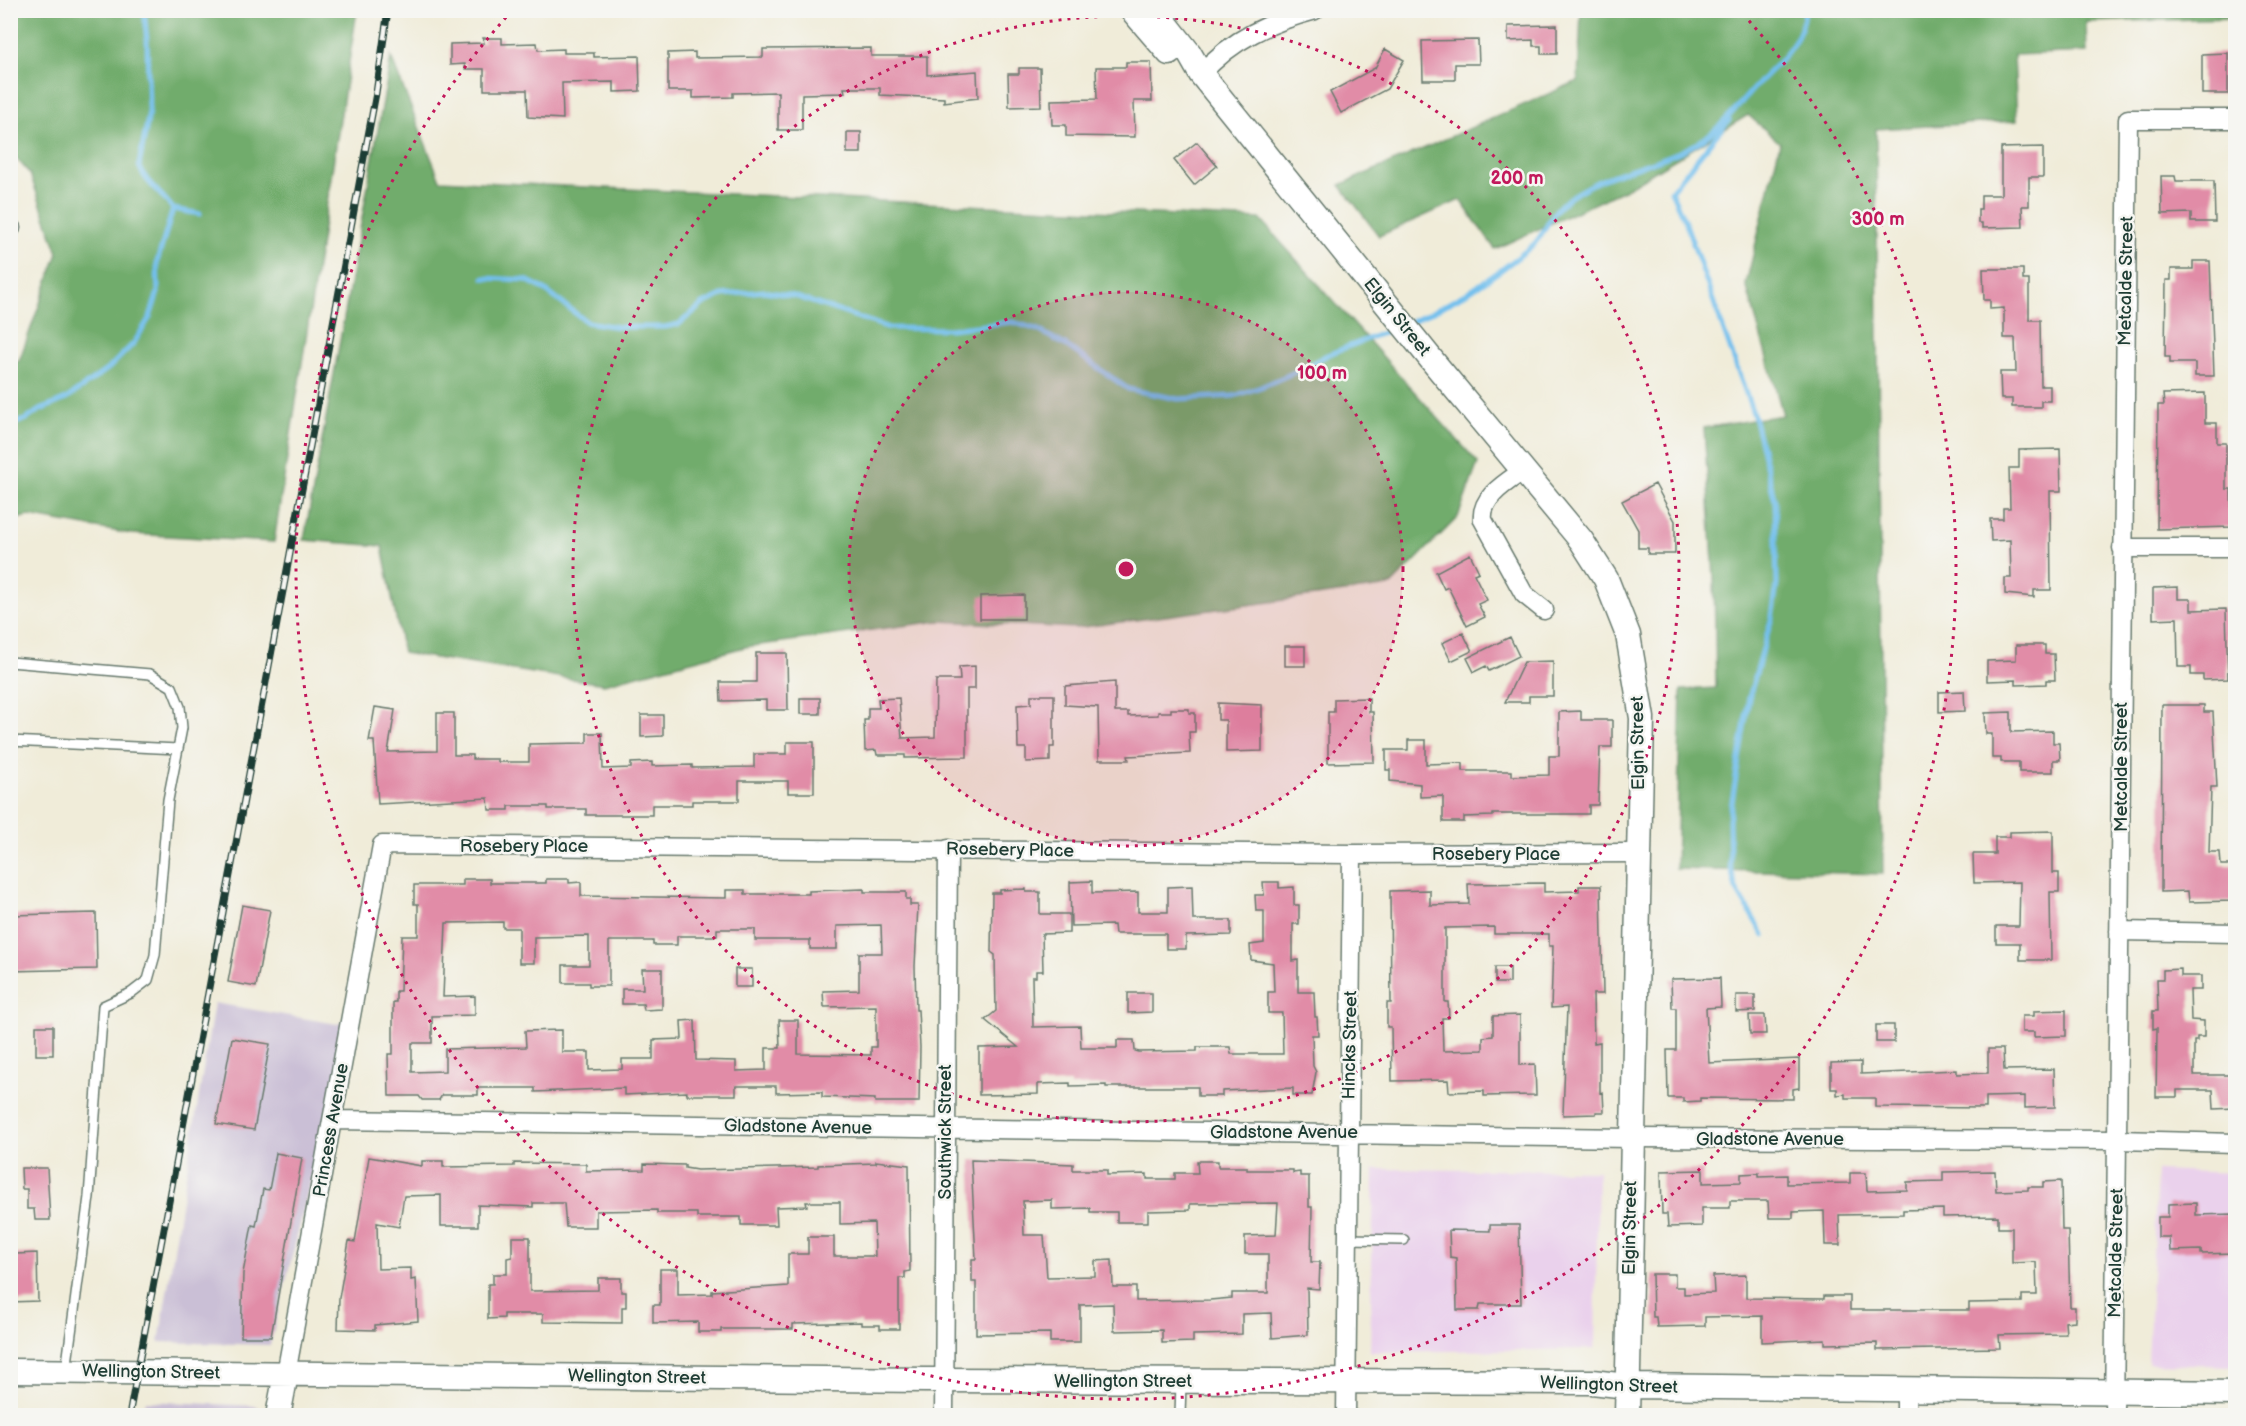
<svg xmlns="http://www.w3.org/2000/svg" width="2246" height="1426" font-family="'Balsamiq Sans',sans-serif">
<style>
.built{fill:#ead1ec}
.industrial{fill:#cabfd6}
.forest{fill:#71ac6c;stroke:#487450;stroke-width:1.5}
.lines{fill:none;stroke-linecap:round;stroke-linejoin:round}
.stream{stroke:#73c0ed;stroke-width:5}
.building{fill:#e18ca7;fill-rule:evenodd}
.lane-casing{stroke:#687a6e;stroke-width:12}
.street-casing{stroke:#687a6e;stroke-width:21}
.secondary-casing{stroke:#687a6e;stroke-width:27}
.lane{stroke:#fff;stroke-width:9}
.street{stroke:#fff;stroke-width:18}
.secondary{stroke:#fff;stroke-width:24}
.rail-casing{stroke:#1f3d34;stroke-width:7}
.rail{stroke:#f6f6f2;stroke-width:4.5;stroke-dasharray:14;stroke-linecap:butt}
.ring{fill:none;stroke:#c2185b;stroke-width:3;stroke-dasharray:3 6}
.labels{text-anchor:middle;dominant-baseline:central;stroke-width:5;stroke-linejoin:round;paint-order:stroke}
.street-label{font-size:18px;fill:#1f3d34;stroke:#f6f6f2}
.centre{fill:#c2185b;stroke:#f6f6f2;stroke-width:3}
.ring-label{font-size:18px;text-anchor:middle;font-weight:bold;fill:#c2185b;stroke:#f6f6f2;stroke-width:5;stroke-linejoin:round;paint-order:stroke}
</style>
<rect width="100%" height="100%" fill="#f6f6f2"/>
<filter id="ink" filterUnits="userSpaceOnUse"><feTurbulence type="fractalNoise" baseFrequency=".0167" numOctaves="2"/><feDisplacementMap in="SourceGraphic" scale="12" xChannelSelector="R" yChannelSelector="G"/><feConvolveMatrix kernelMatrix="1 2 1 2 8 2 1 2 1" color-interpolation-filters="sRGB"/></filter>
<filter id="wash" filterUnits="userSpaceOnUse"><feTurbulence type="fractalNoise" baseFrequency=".008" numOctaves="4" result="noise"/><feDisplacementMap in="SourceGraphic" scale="24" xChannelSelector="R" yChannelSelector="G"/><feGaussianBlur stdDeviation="1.35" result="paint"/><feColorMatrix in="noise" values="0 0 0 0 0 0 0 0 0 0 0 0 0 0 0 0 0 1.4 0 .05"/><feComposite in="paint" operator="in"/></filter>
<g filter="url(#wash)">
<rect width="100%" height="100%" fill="#f0ecd9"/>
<path class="built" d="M1374 1169 1598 1171 1595 1349 1370 1352Z
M2157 1170 2235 1173V1366L2148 1364Z"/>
<path class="industrial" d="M214 1003 337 1024 351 1019 270 1345 159 1342Z
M145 1401 258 1406 256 1415H142Z"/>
<path class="forest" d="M11 10 357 11 274 542 131 534 29 516 11 520V362L19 361 58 253 30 174 11 152Z
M1581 11H2235V18L2086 22 2087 52 2014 55 2017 121 1876 129 1883 874 1676 869 1681 690 1716 688 1714 577 1704 428 1783 415 1746 284 1780 143 1748 115 1626 189 1495 249 1460 200 1379 236 1340 185 1578 81Z
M391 57 440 180 1260 219 1478 463 1458 517 1390 586 1076 628 939 621 745 647 604 684 403 653 382 546 304 540Z"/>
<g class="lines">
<path class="stream" d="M144 10 147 41 149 113 139 165C144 182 163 194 173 209L200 214
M1729 120 1671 191 1686 224 1754 416 1775 501 1777 584 1772 617 1749 698 1729 820 1730 864 1736 889 1764 936
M484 278 526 280 542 288 587 322 618 327H665L679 324 703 304 722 295 764 291 794 296 889 328 950 329 1013 322 1038 330 1067 346 1128 389 1178 399 1234 396 1261 387 1302 369 1327 355 1398 327
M1410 322C1453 304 1496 276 1533 245 1545 234 1549 215 1562 204 1598 172 1649 168 1690 147 1722 131 1742 99 1766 75 1784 58 1804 36 1805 10
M10 425 27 419 38 411 66 399 109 368 134 343 150 317 158 292 157 262 173 209"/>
</g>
<g id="blocks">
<path class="building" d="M1557 25V54H1541V46H1533V40L1508 41V26Z
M483 38H502V44L537 43 538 50 564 49V53H594V57L639 56 640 91 614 92V82L562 83 563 119 528 117 527 90H484V69H465V64L450 65V44L484 43Z
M1478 40 1479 64H1455V80H1423L1422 41Z
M871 48V56H927V75L977 71 978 98 944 102V98L880 95V88H844L845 93 802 94V130H778V92L733 93V97L693 98V91H668V53L695 52V58L763 57V49Z
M1385 49 1404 60 1387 89 1341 113 1330 92 1375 68Z
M2228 53V94H2202V54Z
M1126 62H1151L1152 101H1134L1135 137 1066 136V125H1052L1051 100 1097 99 1096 67H1126Z
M1019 68H1040L1041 106 1009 107 1008 74H1019Z
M847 132H861V153H847Z
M1197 142 1217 166 1194 185 1174 160Z
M2043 147V177H2029V206H2022L2023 227 1982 228V223H1978V209H1981V195H2001V148Z
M2161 176H2175L2176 181H2214L2215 222H2191V213L2162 214Z
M2193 261H2210L2214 376H2195V363H2170V357H2165L2166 280H2171V269H2193Z
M1983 269H2023V280H2029V320H2040L2041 386H2050V401H2041V407H2012V399H2001L2000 372H2016L2015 338H2004V308L1990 309V300H1984Z
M2205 393V423H2217V443H2226V489H2231L2232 527 2157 529 2158 405H2164L2163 394Z
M2060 449 2061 491H2050L2051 590H2034V597L2005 594V578H2011L2010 540 1991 541 1990 519H2003V508H2010L2009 468H2019V450Z
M1655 484 1675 521V554H1648V548H1638V530L1622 501Z
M1470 554 1479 572 1474 574 1487 600 1478 604 1485 617 1467 626 1448 587 1444 589 1436 572Z
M2178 587V599H2191V610L2226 609 2228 679 2203 680V675H2191V667H2178L2177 618 2153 619V588Z
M1024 595V619H980V596Z
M1463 633 1472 651 1451 661 1442 643Z
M1510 637 1519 656 1489 671 1486 666 1474 672 1467 658Z
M2016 645H2045V654H2054L2055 680H2046V684L2016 685V680L1987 681V661L2016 660Z
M1285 646H1305V666H1285Z
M756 653H787L788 710H766V700L721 701 720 682H756Z
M1553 661V696H1529V702H1505L1524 662Z
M975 666V689H967V757L905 758V755H877L876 750 865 751 864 720H868V708H879L878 699 899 698 902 738 935 737 936 680H960L959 667Z
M1115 682V712H1128V716L1158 715V712H1171V709H1189V713H1195V732H1189L1190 753 1128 756 1129 760H1099L1098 707 1065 705V686Z
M1964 691 1965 711 1939 712V692Z
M1031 695H1054V747H1050V761L1026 762V748H1018L1017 705 1031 704Z
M800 698H820V714H800Z
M1369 698V712H1373L1374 762 1328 763V712H1334V699Z
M1218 703 1262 705V751L1226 752V720H1218Z
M2162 705H2204V712H2213L2217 787H2211L2209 852H2220L2221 865H2235V901L2189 902 2188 891 2161 892Z
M375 707 395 710 388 752 437 751V713H454V755H472V759H498V762H529V744L587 743V733H602L603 769 631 768V763L652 762V766L692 765V768L754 767V754H787V742H814V793H788V781H739V801H692V805H652V815H586V809H548V806H509V810H489L488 798 378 804 374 741H369Z
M1581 711V720H1612V747H1600L1598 805H1589V814H1493V816L1464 817V822H1443V796L1420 797V784L1390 781V770H1386V750H1408V740H1426V764L1463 763V771H1512V776L1549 775V756H1559V712Z
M2011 712V732L2053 731V743H2059L2060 760H2053V772H2019V762H2001V758H1992V734H1986L1985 713Z
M641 715H663V736L641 737Z
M2053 831V873H2059V892H2050L2051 960H2020V943H1996V926H2019L2020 882 1974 883 1973 854H1995V837H2010V832Z
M463 879H490V883H546V879H569V883L581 882V896L726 898V890H745V894H809V891L864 889V892H906V899H910V905H918L915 966 916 1010H918L920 1047 919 1102H875V1099L822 1097V1092L776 1093V1086H736V1095H687V1092L624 1095V1088L535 1092V1088H478V1095H442L439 1100H422L419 1096H389L388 1054H393V1002H396V991H400L402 936H418V904H414V885H463ZM503 922V928H519V963H534V937L589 936V965H563V983H589V986H609V941H653V945H677V936H717V929H755V940H810V949H837V926L881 925 882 953H859V990L823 991 824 1007 876 1006V1047H871V1055L798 1054V1020H779L780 1048H766V1070L736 1071V1061L696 1060 695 1020 681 1021 682 1039 653 1040V1059H622V1069L589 1070V1052H562V1030L525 1031 526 1047 445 1049V1071L412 1072V1043H432V1016L475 1015V996L443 997 446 923Z
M1092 881V893L1138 892V912H1168V887L1192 886 1193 920H1231V935L1186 936V949H1166V934H1115L1114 925 1071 926 1070 882Z
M1263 882H1279V888L1294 887V905H1299V924H1293V961L1298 960V992H1314L1315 1017H1317L1318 1035H1312L1313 1066 1316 1072 1312 1095H1293V1088L1222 1091V1096H1198V1087H1106V1085L1070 1086V1083L1038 1084V1094L979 1095V1048L1018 1047 985 1020 996 1011 995 955 991 952 992 893H1000V890L1026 889V892H1040V914H1069V933L1042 934 1043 971H1036V977H1032L1033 1027 1080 1026 1081 1048H1117V1040H1134L1135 1051 1139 1052 1197 1051V1047H1230L1231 1054H1283L1282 1013H1268V992H1274L1273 963 1251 960 1250 945 1264 943V911H1256L1255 895H1264Z
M1544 883V892L1579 891V886H1601L1603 994H1593L1594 1043 1600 1042V1093L1603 1092 1604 1112H1596V1114L1563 1115 1567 1007 1551 1008 1553 946H1549V934H1494V927L1445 928V1002H1448L1449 1018H1442L1443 1051 1483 1050V1037L1493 1036V1016L1520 1015V1065L1535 1064 1536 1095 1484 1096V1091L1449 1092 1448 1080 1392 1081 1391 1027H1387V1003H1391L1390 891 1430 890V905L1469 904 1468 884Z
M242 905 270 910 256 987 228 982Z
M96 913 97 969 10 971V915Z
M1495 967H1510V983H1495Z
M642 969H662V1009L644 1010 643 1004H622V989H643Z
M735 969H752V987H735Z
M2181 969V976H2201V990H2190L2191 1020 2204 1021V1037H2197V1041H2194V1075H2235V1108L2214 1109 2213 1090H2177V1097H2156L2157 1028 2153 1029V1011H2158L2157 979H2163V970Z
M1720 978 1721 1007 1706 1008 1709 1063 1799 1059V1088L1793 1089V1099L1700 1098V1101L1683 1102V1098H1668L1667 1050H1676V1008H1672L1671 979Z
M1128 993H1152V1012L1128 1013Z
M1736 995H1755V1011L1736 1012Z
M2066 1010V1036L2034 1037V1032H2022V1016H2034V1011Z
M1749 1015H1765L1766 1034H1750Z
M1876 1025H1894V1042H1876Z
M36 1026H53V1055H36Z
M232 1038 270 1044 254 1130 216 1124Z
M1988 1049H2003L2004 1070 2054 1069 2055 1107 2025 1108V1096L1986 1097V1108L1875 1107V1098H1845V1094L1837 1095V1089H1831V1063L1861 1062V1074L1957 1070V1074L1988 1073Z
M276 1153 302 1158 271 1337H241L243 1273 252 1225 256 1226 263 1189 269 1190Z
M369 1157 422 1166V1161H443V1167L514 1166V1163L586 1164V1171L644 1170V1164L685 1165V1168L697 1170 818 1167V1165L876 1163V1161L909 1165 910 1271 905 1272V1278H899V1329H880V1325H861V1322L830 1323 793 1324V1329H721V1332H698V1322L653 1323V1305H660V1269H678V1295L712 1294V1291L788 1286V1254H808V1237H834V1256H875L874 1223 840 1224V1202H806L807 1206 776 1207 777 1225H741V1217H697V1213H657V1210L596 1211V1227H566L564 1203H533V1207L478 1205V1226H441V1195L404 1196 399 1227 377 1223 378 1269 411 1268V1280L416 1279 418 1321 375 1325V1330L338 1329 339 1298 349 1241 355 1242Z
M971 1160 1073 1164V1170H1107V1175L1147 1174V1179H1175V1173H1198L1197 1161H1218V1167H1247V1170H1293V1173L1300 1172V1176H1309V1207H1312L1311 1262H1320L1319 1289 1307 1288 1308 1335 1272 1338 1271 1313 1242 1314V1334L1193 1335V1342L1162 1343V1330L1114 1331 1113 1304 1080 1305V1342H1050V1333L976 1334V1282H972V1259H976ZM1052 1200V1209L1090 1208V1212H1117V1222H1148V1211L1190 1210V1204L1278 1203 1276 1235 1245 1236V1254H1268V1293H1232V1298L1210 1300 1136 1301V1287H1113L1112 1260 1095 1261V1276L1047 1277 1044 1235H1024L1023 1201Z
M21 1168H47L50 1220H35L34 1209H27V1189H22Z
M1703 1170V1183L1741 1182V1174L1759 1173V1176L1787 1175V1184L1850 1183V1173H1866L1867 1191 1907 1190V1182L1943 1181V1172L1995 1171 1996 1191 2028 1190V1187H2043V1182L2061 1181 2062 1230H2068L2070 1307H2075V1321L2065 1322 2066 1334 1999 1335 2000 1348 1877 1350V1343L1825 1344V1339L1762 1342V1316L1705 1317V1326L1657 1327 1656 1317H1653L1652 1274H1675V1287H1684V1294L1714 1293 1713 1276 1746 1275V1298L1824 1299V1296H1850V1310H1969V1303L2022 1302V1295H2037L2036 1262 2012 1263V1228H1998V1216L1943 1217V1209L1903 1210V1214L1839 1215 1840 1245H1825L1824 1211 1793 1212V1218H1769L1768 1201H1730V1208H1702V1226L1668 1227 1667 1214H1662L1661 1171Z
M2196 1203V1215L2235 1214V1253L2201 1254V1250L2170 1251 2169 1237H2158V1217H2168V1204Z
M1490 1225H1519L1521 1304H1480L1479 1310H1457L1456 1258 1450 1257 1449 1230 1490 1231Z
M512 1237H530V1291L598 1290V1278H621V1292H626V1307H622V1323L543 1322V1314H504V1318L488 1319V1284H493V1274H507V1258L512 1257Z
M37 1253 38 1301 10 1302V1285H17L16 1254Z"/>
</g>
</g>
<g filter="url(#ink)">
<use href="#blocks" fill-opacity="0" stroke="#687a6e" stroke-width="1.5"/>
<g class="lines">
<g class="lane-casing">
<path id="lane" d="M10 662 150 674 172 687 180 707 182 728 168 800 155 955 148 980 131 993 103 1006 89 1197 66 1371
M10 741 178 749
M1348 1239 1404 1240
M1180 1416 1181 1382"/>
</g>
<g class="street-casing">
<path id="street" d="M1201 74C1232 39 1270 22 1315 10
M10 228H11
M1524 470C1507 482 1480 497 1483 520L1524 594 1544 610
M2122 548H2236
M2119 931 2236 933
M333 1120 1632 1138 2118 1140 2236 1143
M286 1374 382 845 1352 854 1637 853
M944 1416 948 849
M1346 1416 1352 854
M1906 1416V1390
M2114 1416 2128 119H2236"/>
</g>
<g class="secondary-casing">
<path id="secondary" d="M1132 10 1169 53
M1155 10 1189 53 1201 74 1435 364 1581 540 1606 579 1628 635 1642 718 1627 1416
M10 1371 925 1380 1592 1382 1627 1386 2236 1393
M278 1416 286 1374"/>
</g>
<use href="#lane" class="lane"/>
<use href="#street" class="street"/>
<use href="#secondary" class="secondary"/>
<g class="rail-casing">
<path id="rail" d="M129 1416 376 93 388 10"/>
</g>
<use href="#rail" class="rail"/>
</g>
</g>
<circle cx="1126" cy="569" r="277" fill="#c2185b" fill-opacity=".12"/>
<g class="ring">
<circle cx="1126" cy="569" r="277"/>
<circle cx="1126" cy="569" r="553"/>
<path d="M1743 14A830 830 0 1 1 509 14"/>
</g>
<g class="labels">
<g class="street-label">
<text transform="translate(2126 281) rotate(-89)">Metcalde Street</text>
<text transform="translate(1397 317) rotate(51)">Elgin Street</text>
<text transform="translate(1638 743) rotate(-91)">Elgin Street</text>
<text transform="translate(2121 767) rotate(-90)">Metcalde Street</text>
<text x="524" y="846">Rosebery Place</text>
<text transform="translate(1010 850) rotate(1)">Rosebery Place</text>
<text x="1496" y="854">Rosebery Place</text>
<text transform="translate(1350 1045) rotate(-89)">Hincks Street</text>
<text transform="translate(798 1127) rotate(1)">Gladstone Avenue</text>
<text transform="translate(331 1130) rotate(-80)">Princess Avenue</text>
<text transform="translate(945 1132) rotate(-90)">Southwick Street</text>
<text x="1284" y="1132">Gladstone Avenue</text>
<text x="1770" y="1139">Gladstone Avenue</text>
<text transform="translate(1630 1228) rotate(-89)">Elgin Street</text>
<text transform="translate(2116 1253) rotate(-89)">Metcalde Street</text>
<text transform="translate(151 1372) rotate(1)">Wellington Street</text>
<text transform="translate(637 1377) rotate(1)">Wellington Street</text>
<text x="1123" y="1381">Wellington Street</text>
<text transform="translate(1609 1385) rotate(2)">Wellington Street</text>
</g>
</g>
<circle cx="1126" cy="569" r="9" class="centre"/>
<g class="ring-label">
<text x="1517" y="184">200 m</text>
<text x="1878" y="225">300 m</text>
<text x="1322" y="379">100 m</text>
</g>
<rect width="2246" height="1426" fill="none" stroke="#f6f6f2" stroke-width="36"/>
</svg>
